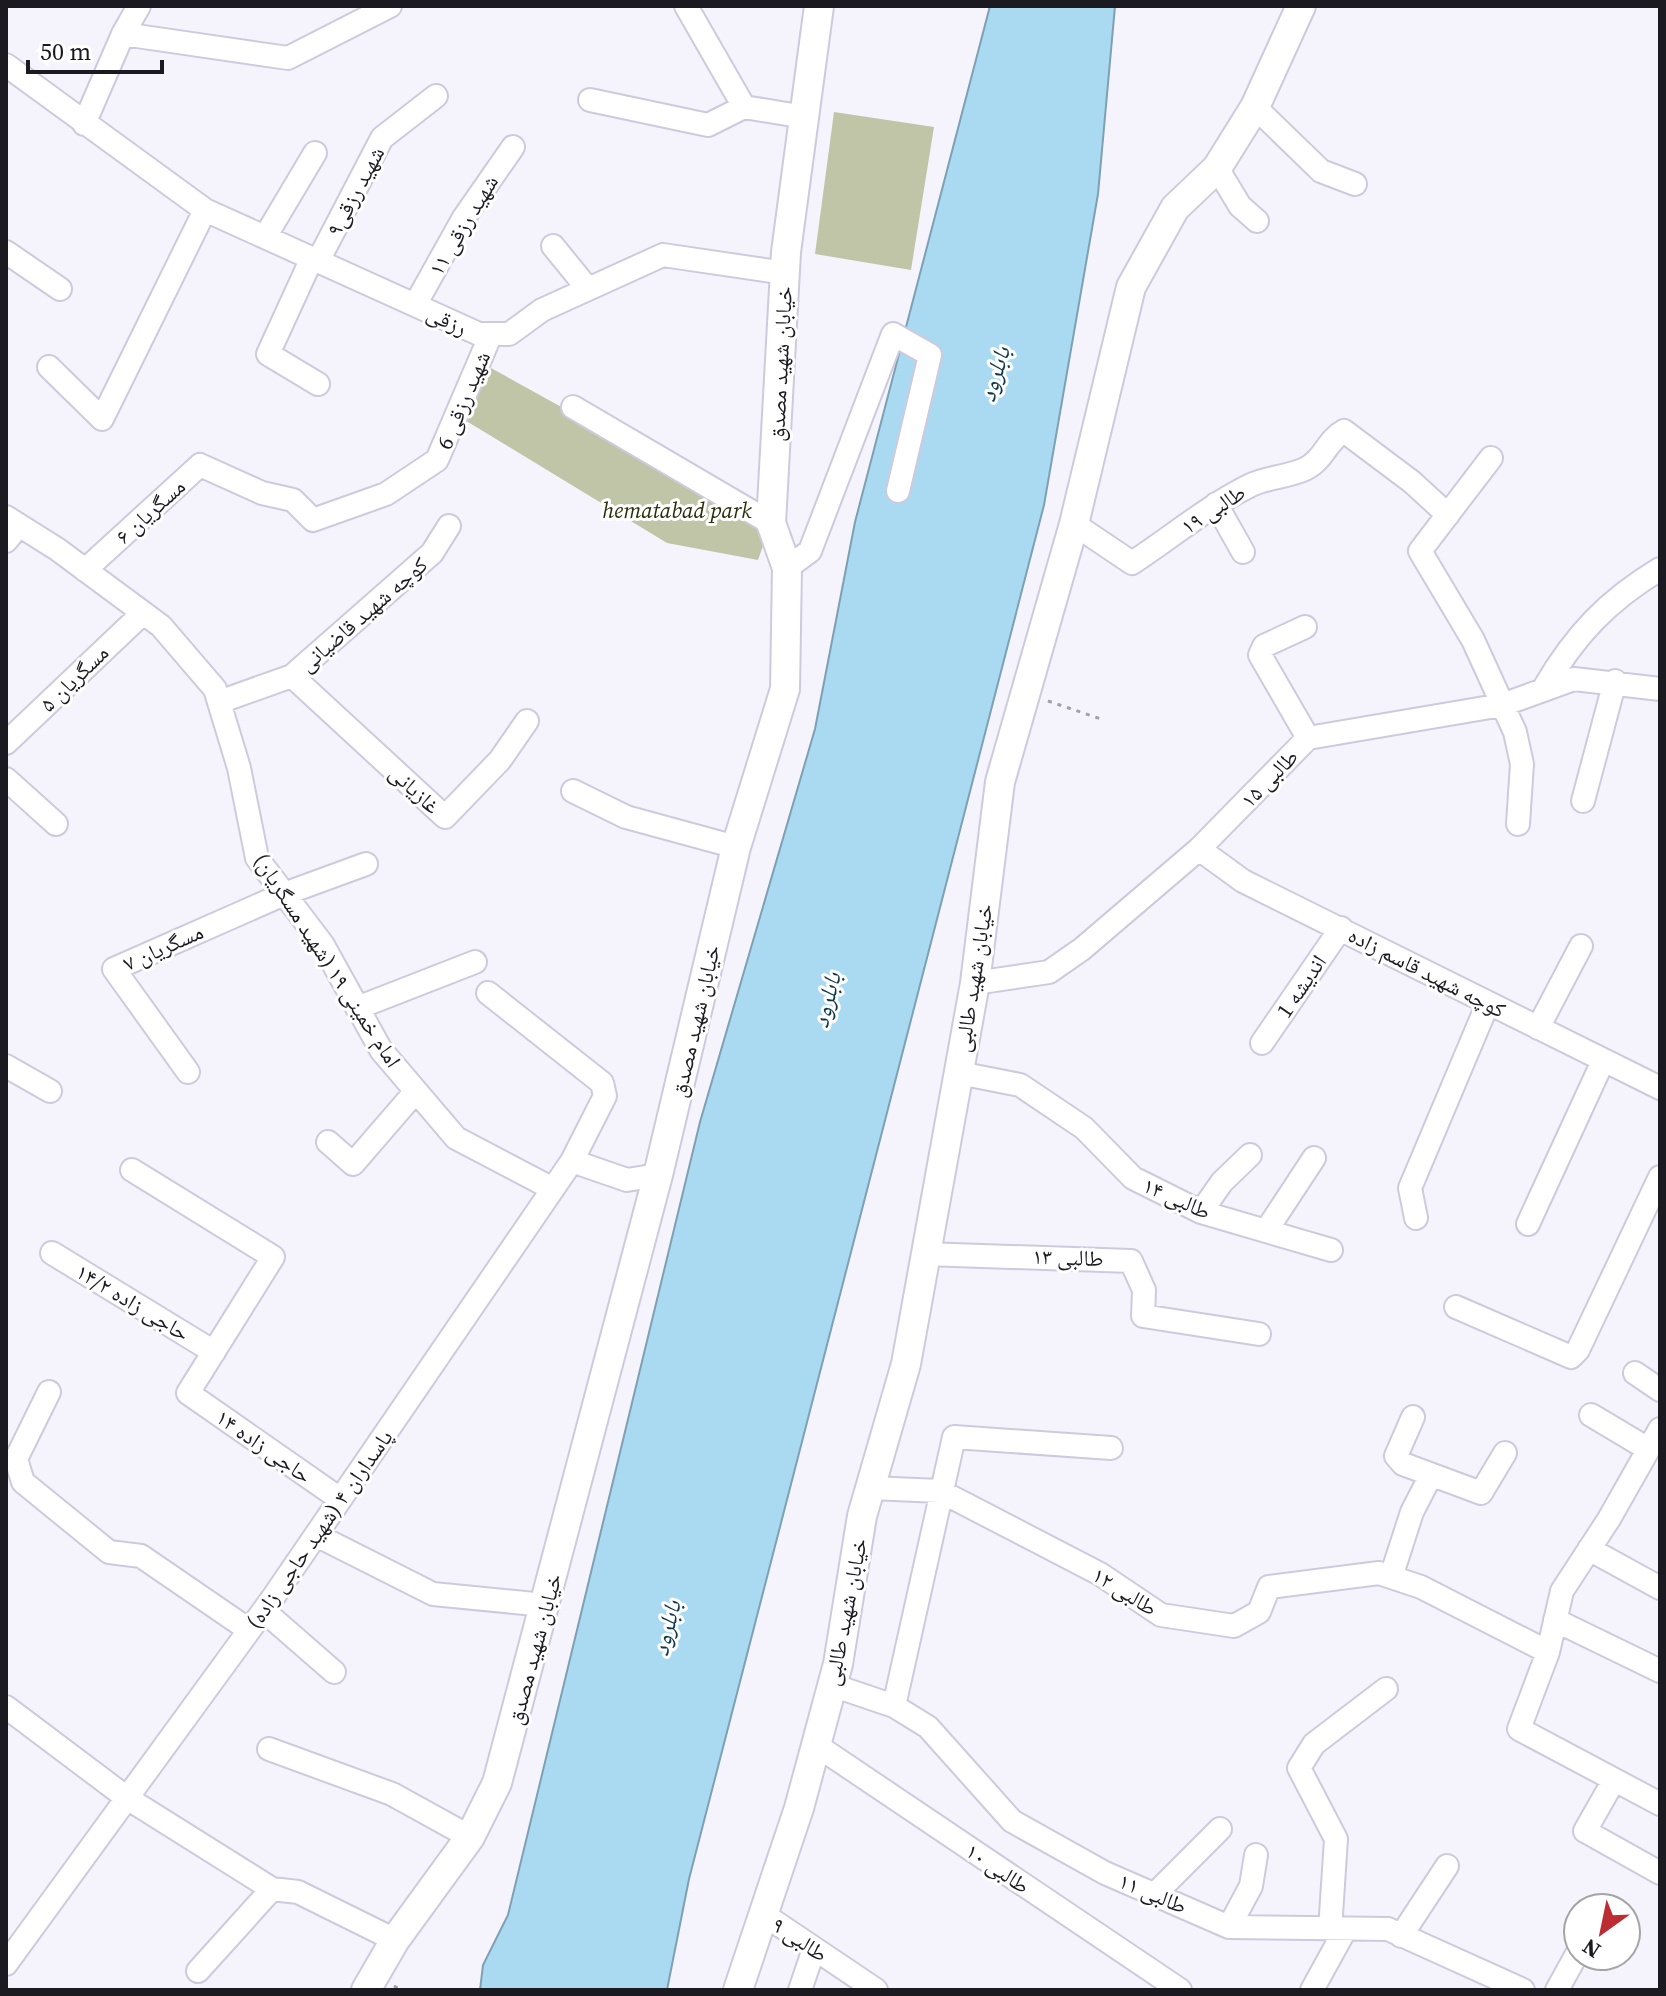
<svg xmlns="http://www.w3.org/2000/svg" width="1666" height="1996" font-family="'Source Serif 4','Noto Naskh Arabic',serif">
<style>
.green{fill:#c1c5a7}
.water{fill:#a9daf1;stroke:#7ea0b3;stroke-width:2}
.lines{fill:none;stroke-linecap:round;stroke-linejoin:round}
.minor-casing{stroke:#cecade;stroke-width:26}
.tertiary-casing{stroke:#cecade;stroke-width:32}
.path{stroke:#a2a1a8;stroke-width:3;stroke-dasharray:4 6;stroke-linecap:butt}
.minor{stroke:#fff;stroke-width:22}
.tertiary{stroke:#fff;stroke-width:28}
.labels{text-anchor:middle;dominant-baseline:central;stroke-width:6;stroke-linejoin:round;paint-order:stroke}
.street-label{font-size:22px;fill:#1b1a21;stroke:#fff}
.park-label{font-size:22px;font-style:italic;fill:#2a2d09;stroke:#fff}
.water-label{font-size:24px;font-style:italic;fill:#0c3748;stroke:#fff}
</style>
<rect width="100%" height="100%" fill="#f5f4fc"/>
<path class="green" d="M834 112 934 127 911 270 815 254Z
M491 368 771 523 758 560 667 543 463 419Z"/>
<path class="water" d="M990 6H1115L1098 194 1044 505 689 1879 667 1990H480L483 1965 508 1915 700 1122 815 729 855 522Z"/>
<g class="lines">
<g class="minor-casing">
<path id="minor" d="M686 6 744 107 805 117
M123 34 288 58 390 6
M6 65 205 210 479 334H509L542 310 663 255 785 273
M590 100 708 125 744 107
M1255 107 1321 171 1355 184
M84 124 123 34 139 6
M1217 168 1240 206 1257 221
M265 237 315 153
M553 246 588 289
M6 252 60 289
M312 258 268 354 318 384
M318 261 382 138 436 96
M415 305 463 219 513 147
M49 367 102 419 205 210
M573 407 771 523
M1491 458 1420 551 1473 640 1515 732 1522 764 1518 824
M1216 504 1243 552
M6 517 57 549 161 626 215 689 239 768 257 858 323 945 381 1050 456 1138 553 1189
M1074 524 1132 563C1172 537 1208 506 1251 485 1268 477 1288 477 1305 469 1324 460 1327 440 1344 431L1412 482 1448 515
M6 541 19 525
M787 568 810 551 893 334 930 355 898 491
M85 570 200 465 262 493 293 500 313 520 386 494 437 460 491 334
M1305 627 1264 646 1260 655 1308 738
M292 676 445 817 500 760 527 721
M1544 688C1575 635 1607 601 1660 569
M219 702 292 676 432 553 449 526
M6 743 143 613
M6 779 56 824
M573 791 626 817 736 847
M1583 801 1615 681
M1199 849 1243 881 1660 1088
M975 983 1049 972 1082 949 1199 849 1308 738 1502 705 1574 679 1660 689
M488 993 602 1083 605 1096 572 1161
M357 1008 475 962
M1538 1028 1581 946
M1262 1043 1341 928
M6 1066 50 1091
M188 1072 114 969 284 894 366 864
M959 1073 1020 1085 1084 1128 1133 1178 1201 1212 1331 1250
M328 1142 353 1164 416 1091
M132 1170 273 1257 188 1393 340 1499
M1201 1212 1222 1182 1250 1155
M1416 1218 1410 1188 1488 1003
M1528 1224 1603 1061
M1266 1231 1314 1158
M52 1253 214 1352
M925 1254 1131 1261 1144 1290 1143 1316 1259 1334
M1456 1307 1571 1357 1578 1350 1660 1177
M1635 1373 1660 1390
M49 1392 16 1459 23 1482 109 1552 141 1556 249 1630
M1591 1415 1648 1449
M1413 1417 1396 1456 1403 1464 1481 1493 1505 1453
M1660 1429 1609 1519 1562 1591 1548 1652 1519 1729 1660 1804
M870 1488 940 1491 1100 1574 1161 1615 1234 1626 1259 1612 1269 1587 1379 1573 1421 1587 1548 1652
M316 1535 433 1594 545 1605
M1589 1549 1660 1588
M1391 1577 1412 1512 1431 1475
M264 1611 334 1672
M1555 1620 1660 1671
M832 1685 894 1706 928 1727 1012 1821 1105 1873 1229 1927 1388 1929 1523 1990
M894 1706 954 1437 1111 1448
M6 1707 127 1798 272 1889 298 1892 395 1940
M816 1745 1180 1990
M269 1749 392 1794 470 1837
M1614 1780 1585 1831 1660 1873
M1155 1894 1220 1829
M763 1914 876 1990
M1229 1927 1251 1886 1256 1855
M1330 1930 1336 1839 1299 1768 1314 1744 1386 1689
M1401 1936 1447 1866
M6 1964 272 1599 572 1161 627 1180 658 1175
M198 1971 272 1889
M800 1990 814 1949
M1312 1990 1345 1930
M1557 1990 1578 1952"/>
</g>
<g class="tertiary-casing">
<path id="tertiary" d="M366 1990 395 1940 470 1837 497 1783 658 1175 736 847 785 689 787 568 771 523 786 252 819 6
M738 1990 799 1808 838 1664 862 1516 906 1364 975 983 1000 782 1074 524 1131 287 1175 208 1217 168 1255 107 1301 6"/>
</g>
<path class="path" d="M1048 701 1101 719
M394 1986 402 1990"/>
<use href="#minor" class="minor"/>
<use href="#tertiary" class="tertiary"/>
</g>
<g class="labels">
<g class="street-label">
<text transform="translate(355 191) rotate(-62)">شهید رزقی۹</text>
<text transform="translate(463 225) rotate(-59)">شهید رزقی ۱۱</text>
<text transform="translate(447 320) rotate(25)">رزقی</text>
<text transform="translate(780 364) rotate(-87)">خیابان شهید مصدق</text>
<text transform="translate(463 400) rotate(-67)">شهید رزقی 6</text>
<text transform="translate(1213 509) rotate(-33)">طالبی ۱۹</text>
<text transform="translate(150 511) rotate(-42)">مسگریان ۶</text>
<text transform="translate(363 614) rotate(-41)">کوچه شهید قاضیانی</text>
<text transform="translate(74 678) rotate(-44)">مسگریان ۵</text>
<text transform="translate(1269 778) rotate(-46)">طالبی ۱۵</text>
<text transform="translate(415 789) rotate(43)">غازیانی</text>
<text transform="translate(163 947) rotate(-24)">مسگریان ۷</text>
<text transform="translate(328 960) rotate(57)">امام خمینی ۱۹ (شهید مسگریان)</text>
<text transform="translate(1427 972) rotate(27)">کوچه شهید قاسم زاده</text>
<text transform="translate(973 978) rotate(-81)">خیابان شهید طالبی</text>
<text transform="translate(1301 986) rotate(-56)">اندیشه 1</text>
<text transform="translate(695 1021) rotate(-77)">خیابان شهید مصدق</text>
<text transform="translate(1177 1198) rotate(24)">طالبی ۱۴</text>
<text transform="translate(1068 1257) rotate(2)">طالبی ۱۳</text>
<text transform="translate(133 1302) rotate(31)">حاجی زاده ۱۴/۲</text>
<text transform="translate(264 1446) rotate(35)">حاجی زاده ۱۴</text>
<text transform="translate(319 1529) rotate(-55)">پاسداران ۴ (شهید حاجی زاده)</text>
<text transform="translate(1125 1591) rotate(32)">طالبی ۱۲</text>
<text transform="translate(845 1612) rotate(-79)">خیابان شهید طالبی</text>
<text transform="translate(534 1649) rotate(-75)">خیابان شهید مصدق</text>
<text transform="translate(998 1868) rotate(34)">طالبی ۱۰</text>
<text transform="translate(1153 1893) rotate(23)">طالبی ۱۱</text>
<text transform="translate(800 1939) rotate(34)">طالبی ۹</text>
</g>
<g class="park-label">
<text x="677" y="510">hematabad park</text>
</g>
<g class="water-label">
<text transform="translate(994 374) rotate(-73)">بابلرود</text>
<text transform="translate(826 1000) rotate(-76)">بابلرود</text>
<text transform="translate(666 1628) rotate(-76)">بابلرود</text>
</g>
</g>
<rect width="1666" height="1996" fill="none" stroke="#1b1a21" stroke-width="16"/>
<g transform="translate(1602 1932) rotate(213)"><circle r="38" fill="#ffffff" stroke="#a4a3a6" stroke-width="2"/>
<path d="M0-6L14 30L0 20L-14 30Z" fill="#bc2c32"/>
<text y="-12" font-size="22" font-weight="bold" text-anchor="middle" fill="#1b1a21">N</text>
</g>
<path d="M28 60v12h134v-12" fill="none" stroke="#1b1a21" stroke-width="4"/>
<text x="40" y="60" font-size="24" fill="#1b1a21" stroke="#ffffff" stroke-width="6" paint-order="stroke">50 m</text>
</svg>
